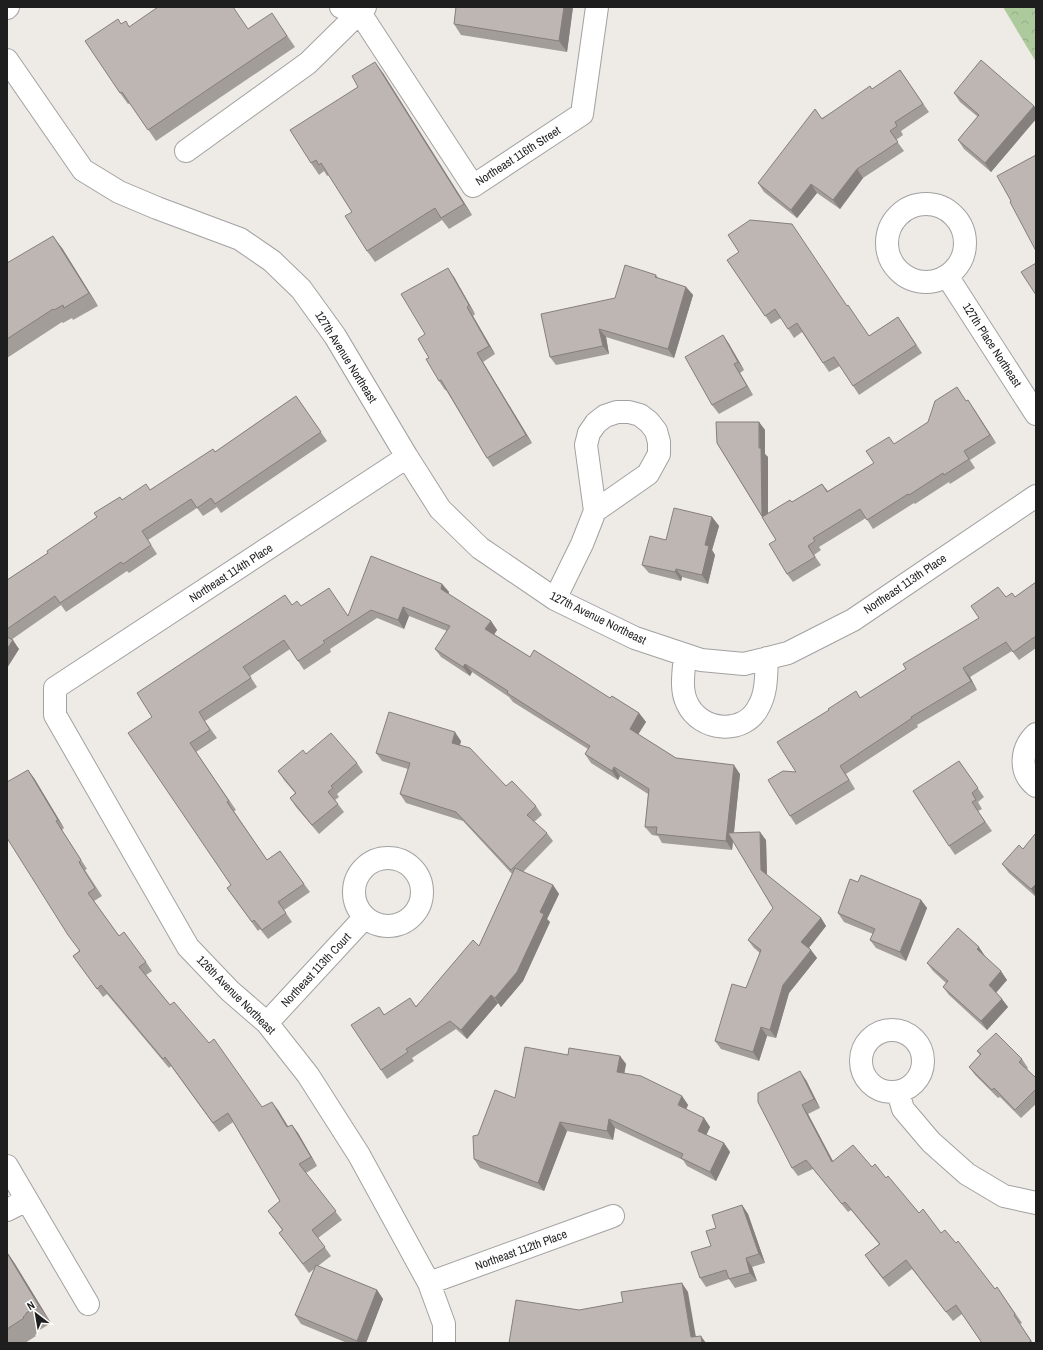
<svg xmlns="http://www.w3.org/2000/svg" width="1043" height="1350" font-family="'Archivo Narrow',sans-serif">
<style>
.forest{fill:url(#forest-crowns)}
.lines{fill:none;stroke-linecap:round;stroke-linejoin:round}
.minor-casing{stroke:#a2a2a2;stroke-width:24}
.minor{stroke:#fff;stroke-width:22}
.wall{fill:#a39d99}
.shaded-wall{fill:#857f7d}
.building{fill:#beb6b2;stroke:#857f7d}
.labels{text-anchor:middle;dominant-baseline:central;stroke-width:3;stroke-linejoin:round;paint-order:stroke}
.street-label{font-size:12px;fill:#1e1e1e;stroke:#fff}
</style>
<defs>
<pattern id="forest-crowns" width="20" height="18" patternUnits="userSpaceOnUse"><rect width="20" height="18" fill="#adca9d"/><path d="M2 6a3 3 0 1 1 6 0M12 15a3 3 0 1 1 6 0" fill="none" stroke="#94ad87"/></pattern>
</defs>
<rect width="100%" height="100%" fill="#eeeae5"/>
<path class="forest" d="M1003 7H1036V62Z"/>
<g class="lines">
<g class="minor-casing">
<path id="minor" d="M341 7 360 13 473 186 582 114 597 7
M7 8 8 7
M7 60 83 170 119 192 157 208 240 239 272 261 301 289 335 336 407 457 440 509 480 548 555 599 635 638 701 660 744 664 788 653 853 620 1036 496
M186 151 308 63 365 7
M887 243a39 39 0 1 1 78 0a39 39 0 1 1-78 0Z
M947 276 1036 414
M407 457 55 688V715L188 947 230 991 267 1023 308 1075 359 1155 429 1283 444 1324V1343
M555 599 582 544 595 511 586 445 589 433 596 423 605 416 617 412H629L640 415 649 422 656 431 659 442V454L648 474 595 511
M685 655C684 670 680 689 687 703 700 732 745 736 759 706 767 692 766 674 767 658
M1036 734C1021 748 1018 772 1036 786
M354 892a34 34 0 1 1 68 0a34 34 0 1 1-68 0Z
M267 1023 365 917
M861 1061a31 31 0 1 1 62 0a31 31 0 1 1-62 0Z
M898 1092 903 1109 931 1142 967 1174 1004 1196 1036 1203
M7 1166 88 1304
M7 1210 27 1200
M429 1283 613 1216"/>
</g>
<use href="#minor" class="minor"/>
</g>
<path class="wall" d="M456 7H573L567 52 461 35 454 24Z
M121 24 129 27 248 29 280 25 295 47 156 141 130 103 128 104 120 93Z
M900 70 929 112 901 131 903 135 896 140 904 151 863 178 840 209 817 193 797 218 764 192 758 183 822 118 872 89Z
M383 73 472 215 449 229 442 220 375 262 367 251 352 212 329 175 327 176 324 171 319 175 311 163Z
M954 93 1034 106 1036 109V119L991 172 964 149 958 140 978 117 960 102Z
M62 248 98 306 73 320 72 318 63 323 62 322 7 358V263Z
M727 260 847 306 869 336 898 317 922 353 859 395 840 366 829 372 802 332 794 338 781 318 771 324Z
M656 275 658 278 686 287 693 295 674 358 606 337 609 354 556 365 550 357 615 298Z
M454 277 475 314 473 316 495 354 483 362 532 443 493 467 487 458 446 390H445L439 381 425 334Z
M723 335 729 344 744 370 740 373 753 395 719 414 712 405Z
M296 396 327 441 221 513 217 507 203 516 197 508 148 540 157 554 129 573 127 571 66 612 61 605 11 640 19 649 7 668V580L48 553 122 500 150 490 215 452Z
M966 401 974 409 996 443 970 460 975 468 950 484 949 482 915 504 914 503 873 529 866 518 819 547 821 550 814 555 821 565 793 582 787 574 776 540 717 443 759 422 765 430V454L768 457V514L792 502 822 484 828 491 874 463 894 444Z
M712 517 719 526 712 550 715 555 708 584 682 577 681 581 649 573 642 565 666 540Z
M1036 582V648L1019 660 1012 651 970 677 977 690 917 725 918 727 846 774 855 789 796 825 790 816 796 772 829 710 860 698 906 669 979 618 1006 597H1015Z
M442 584 449 592 448 594 491 621 497 630 494 634 530 657 639 713 646 722 638 734 676 758 740 774 734 833 766 840 767 875 821 918 826 926 809 948 817 958 789 993 776 1038 767 1036 759 1061 721 1049 715 1041 746 988 760 953 754 948 748 940 773 908 733 841 732 850 662 843 658 836 652 835 645 827 648 794 620 776 618 780 591 763 585 754 588 749 513 702 509 697 472 672 470 676 441 657 435 649 447 631 409 616 404 629 377 618 330 649 331 652 304 670 290 649 250 676 257 687 205 721 217 738 196 752 236 810 234 811 267 860 280 851 310 892 284 910 292 922 268 939 260 929 258 931 227 888 231 885 152 717 292 605 348 616Z
M461 741 460 745 506 786 536 806 542 815 534 822 547 833 553 841 523 872 553 885 559 894 547 919 550 922 523 981 501 1007 498 1003 467 1039 456 1029 412 1058 414 1061 387 1079 381 1070 379 1007 384 1015 416 1006 479 946 512 874 463 821 406 803 400 794 408 769 382 761 376 753Z
M306 754 357 763 363 772 337 794 339 797 335 800 344 812 319 834 296 807 290 798 295 793 284 780 278 771Z
M959 761 984 797 978 802 982 809 978 811 992 831 955 855 949 846Z
M34 778 64 828 62 830 87 869 85 870 102 896 94 901 119 936 146 962 152 971 146 975 170 1005 262 1107 278 1110 288 1127 292 1125 298 1133 317 1166 306 1173 342 1220 318 1238 331 1256 318 1266 377 1290 383 1299 366 1343H347L301 1324 295 1315 314 1269 309 1273 279 1233 282 1230 268 1211 280 1201 233 1122 219 1132 171 1066 169 1068 107 994 103 997 73 956 79 951Z
M1036 835V897L1009 873 1002 864 1023 849Z
M858 882 921 900 927 908 906 961 876 948 870 940 873 934 844 922 838 913Z
M985 956 1007 980 996 992 1008 1007 987 1030 949 995 943 987 946 983 933 971 927 963Z
M977 1051 1022 1059 1028 1068 1027 1069 1036 1078V1104L1021 1118 1000 1097 998 1098 975 1075 969 1067 980 1055Z
M568 1055 620 1056 626 1064 624 1073 682 1096 688 1105 686 1109 704 1118 710 1127 706 1135 724 1143 730 1152 716 1181 687 1166 683 1160 615 1128 613 1140 567 1131 544 1191 480 1168 474 1159 478 1135 515 1098Z
M806 1080 820 1108 808 1114 833 1161 872 1167 886 1178 919 1213 941 1233 956 1243 995 1289 997 1287 1022 1323 1020 1324 1033 1343H982L962 1314 953 1321 912 1269 889 1287 871 1264 865 1255 879 1244 851 1210 848 1212 813 1169 798 1176 792 1168Z
M742 1205 748 1214 765 1263 752 1267 757 1281 735 1288 729 1279 706 1287 700 1278 711 1246 716 1228Z
M7 1252 15 1264 51 1323 38 1331 39 1332 35 1335 36 1336 25 1343H7Z"/>
<path class="shaded-wall" d="M564 7H573L567 52 559 41Z
M375 62 383 73 472 215 464 204Z
M1034 106 1036 109V119L991 172 985 163Z
M857 169 863 178 840 209 833 200Z
M811 184 817 193 797 218 791 210Z
M53 236 62 248 98 306 89 293Z
M448 268 454 277 475 314 469 305Z
M686 287 693 295 674 358 668 349Z
M467 307 473 316 495 354 489 346Z
M599 329 606 337 609 354 603 346Z
M723 335 729 344 744 370 738 362Z
M477 353 483 362 532 443 526 435Z
M734 364 740 373 753 395 747 386Z
M968 400 974 409 996 443 990 435Z
M759 422 765 430V454L768 457V525L762 516Z
M712 517 719 526 712 550 715 555 708 584 702 575 705 545Z
M676 569 682 577 681 581 675 572Z
M442 584 449 592 447 597 441 589Z
M403 607 409 616 404 629 398 620Z
M491 621 497 630 492 638 485 629Z
M13 640 19 649 7 668V649Z
M465 664 472 672 470 676 463 667Z
M963 668 970 677 977 690 971 681Z
M639 713 646 722 636 738 630 729Z
M455 732 461 741 458 751 452 743Z
M734 765 740 774 732 850 726 841Z
M614 767 620 776 618 780 612 771Z
M28 770 34 778 64 828 58 820Z
M760 832 766 840 767 878 761 870Z
M553 885 559 894 547 919 550 922 523 981 501 1007 495 998 540 912Z
M1035 885 1036 886V896L1031 889Z
M921 900 927 908 906 961 900 952Z
M821 918 826 926 807 950 801 942Z
M979 947 985 956 983 958 977 949Z
M811 950 817 958 789 993 776 1038 770 1030 783 985Z
M1001 971 1007 980 995 994 989 985Z
M491 995 498 1003 467 1039 461 1030Z
M1002 999 1008 1007 987 1030 981 1021Z
M761 1027 767 1036 759 1061 753 1052Z
M620 1056 626 1064 623 1081 617 1072Z
M800 1071 806 1080 820 1108 814 1099Z
M682 1096 688 1105 684 1114 678 1105Z
M272 1102 278 1110 294 1136 287 1127Z
M802 1105 808 1114 838 1171 832 1162Z
M704 1118 710 1127 704 1140 698 1131Z
M609 1119 615 1128 613 1140 607 1131Z
M560 1122 567 1131 544 1191 538 1183Z
M292 1125 298 1133 317 1166 311 1157Z
M724 1143 730 1152 716 1181 710 1172Z
M742 1205 748 1214 765 1263 759 1254Z
M7 1252 15 1264 51 1323 39 1306 7 1256Z
M746 1258 752 1267 757 1281 750 1273Z
M682 1283 688 1292 697 1343 691 1337Z
M377 1290 383 1299 366 1343H358L357 1341Z
M701 1336 706 1343H702Z"/>
<path class="building" d="M158 7H233L248 29 272 13 287 36 148 130 122 92 120 93 85 41 118 19 121 24 126 21 129 27Z
M456 7H564L559 41 454 24Z
M981 60 1034 106 985 163 958 140 979 115 954 93Z
M375 62 464 204 441 218 435 208 367 251 345 216 352 212 333 182 321 163 319 165 316 160 311 163 290 130 358 87 352 76Z
M900 70 923 104 895 122 897 126 890 131 898 142 857 169 833 200 811 184 791 210 758 183 815 109 822 119 870 86 872 89Z
M1036 155V251L1010 202 1011 201 997 176Z
M750 220 792 224 847 306 848 305 869 336 898 317 916 345 853 386 834 357 823 363 797 323 788 329 775 309 765 316 727 260 739 252 728 235Z
M53 236 89 293 64 308 63 305 54 310 53 309 7 339V263Z
M1036 263V295L1021 272Z
M625 265 656 275 655 277 686 287 668 349 599 329 603 346 550 357 541 314 615 298Z
M448 268 469 305 467 307 489 346 477 353 526 435 487 458 441 380 439 381 426 359 429 358 418 339 425 334 401 294Z
M723 335 738 362 734 364 747 386 712 405 685 357Z
M957 387 966 401 968 400 990 435 964 451 969 459 944 475 943 473 909 495 908 494 867 520 860 509 813 538 815 541 808 546 815 557 787 574 769 544 776 540 762 517 790 500 792 502 822 484 827 492 874 463 866 451 889 437 894 444 928 422 935 401Z
M296 396 321 432 215 504 211 498 197 508 191 499 142 531 151 545 123 564 121 562 60 603 55 596 7 629V580L48 553 47 551 97 517 94 513 120 497 122 500 146 484 150 490 213 449 215 452Z
M716 422H759V448H761L762 516 717 443Z
M674 508 712 517 705 545 709 546 702 575 676 569 675 572 642 565 650 536 666 540Z
M371 556 442 584 441 589 491 621 485 629 530 657 534 650 610 698 612 696 639 713 630 729 676 758 734 765 726 841 656 834 657 827H645L649 789 614 767 612 771 585 754 590 746 507 693 508 691 465 664 463 667 435 649 450 626 403 607 398 620 371 610 323 641 325 643 298 661 284 640 243 667 251 678 199 712 210 730 190 743 229 801 227 802 267 860 280 851 304 884 278 902 286 913 262 930 254 920 252 922 227 888 231 885 128 733 152 717 137 693 285 595 292 605 297 601 301 606 329 588 348 616Z
M1036 582V636L1013 652 1006 642 963 668 971 681 911 717 912 718 840 766 849 780 790 816 768 780 783 771 796 772 777 742 829 710 828 709 856 691 860 698 906 669 903 664 979 618 971 606 998 587 1006 597 1012 593 1015 597Z
M7 637 13 640 7 649Z
M389 712 455 732 452 743 470 748 506 786 512 781 536 806 527 815 547 833 511 870 456 812 400 794 410 763 376 753Z
M331 733 357 763 331 786 333 788 328 792 338 804 312 825 290 798 296 793 278 771 303 750 306 754Z
M959 761 978 788 972 793 976 800 972 802 985 822 949 846 913 791Z
M28 770 58 820 56 821 81 860 79 862 95 888 88 893 119 936 124 932 146 962 139 967 170 1005 174 1002 209 1043 214 1039 262 1107 272 1102 287 1127 292 1125 311 1157 299 1164 336 1211 312 1230 325 1247 303 1264 279 1233 283 1230 268 1211 280 1201 228 1113 213 1123 165 1057 163 1059 101 985 97 989 73 956 80 951 68 935 7 838V782Z
M760 832 761 870 821 918 801 942 811 950 783 985 770 1030 761 1027 753 1052 715 1041 732 984 746 988 761 950 748 940 773 908 728 833Z
M1035 834 1036 835V886L1035 885 1031 889 1002 864 1019 845 1023 849Z
M515 868 553 885 540 912 544 914 517 972 495 998 491 995 461 1030 450 1021 406 1049 408 1052 381 1070 351 1025 379 1007 384 1015 410 998 416 1007 473 940 479 946Z
M861 875 921 900 900 952 870 940 875 929 838 913 850 879 858 882Z
M958 928 979 947 977 949 1001 971 989 985 1002 999 981 1021 943 987 948 981 927 963Z
M996 1033 1022 1059 1019 1062 1036 1078V1089L1015 1110 994 1088 992 1090 969 1067 981 1054 977 1051Z
M525 1047 568 1055 569 1048 620 1056 617 1072 641 1076 682 1096 678 1105 704 1118 698 1131 724 1143 710 1172 681 1158 683 1154 609 1119 607 1131 560 1122 538 1183 474 1159 473 1136 478 1135 495 1090 515 1098Z
M800 1071 814 1099 802 1105 832 1162 853 1145 872 1167 875 1164 886 1178 888 1176 919 1213 923 1209 941 1233 945 1230 956 1243 958 1241 995 1289 997 1287 1015 1314 1014 1315 1031 1341 1028 1343H982L956 1305 946 1312 906 1260 883 1278 865 1255 880 1244 845 1202 842 1204 806 1160 792 1168 758 1102V1093Z
M742 1205 759 1254 746 1258 750 1273 729 1279 726 1270 700 1278 691 1252 711 1246 706 1231 716 1228 712 1215Z
M7 1253 39 1306 26 1313V1314L23 1317 24 1318 7 1329Z
M316 1265 377 1290 357 1341 295 1315Z
M682 1283 691 1337 701 1336 702 1343H509L516 1300 579 1310 623 1302 621 1292Z"/>
<g class="labels">
<g class="street-label">
<text transform="translate(518 156) rotate(-33)">Northeast 116th Street</text>
<text transform="translate(992 345) rotate(57)">127th Place Northeast</text>
<text transform="translate(346 357) rotate(58)">127th Avenue Northeast</text>
<text transform="translate(231 573) rotate(-33)">Northeast 114th Place</text>
<text transform="translate(905 584) rotate(-34)">Northeast 113th Place</text>
<text transform="translate(598 618) rotate(26)">127th Avenue Northeast</text>
<text transform="translate(316 970) rotate(-47)">Northeast 113th Court</text>
<text transform="translate(236 995) rotate(45)">126th Avenue Northeast</text>
<text transform="translate(521 1250) rotate(-20)">Northeast 112th Place</text>
</g>
</g>
<rect width="1043" height="1350" fill="none" stroke="#1e1e1e" stroke-width="16"/>
<g transform="translate(36 1314) rotate(329)" stroke="#ffffff" stroke-width="3" paint-order="stroke">
<path d="M0-3L7 15L0 10L-7 15Z" fill="#1e1e1e"/>
<text y="-6" font-size="11" font-weight="bold" text-anchor="middle" fill="#1e1e1e">N</text>
</g>
</svg>
